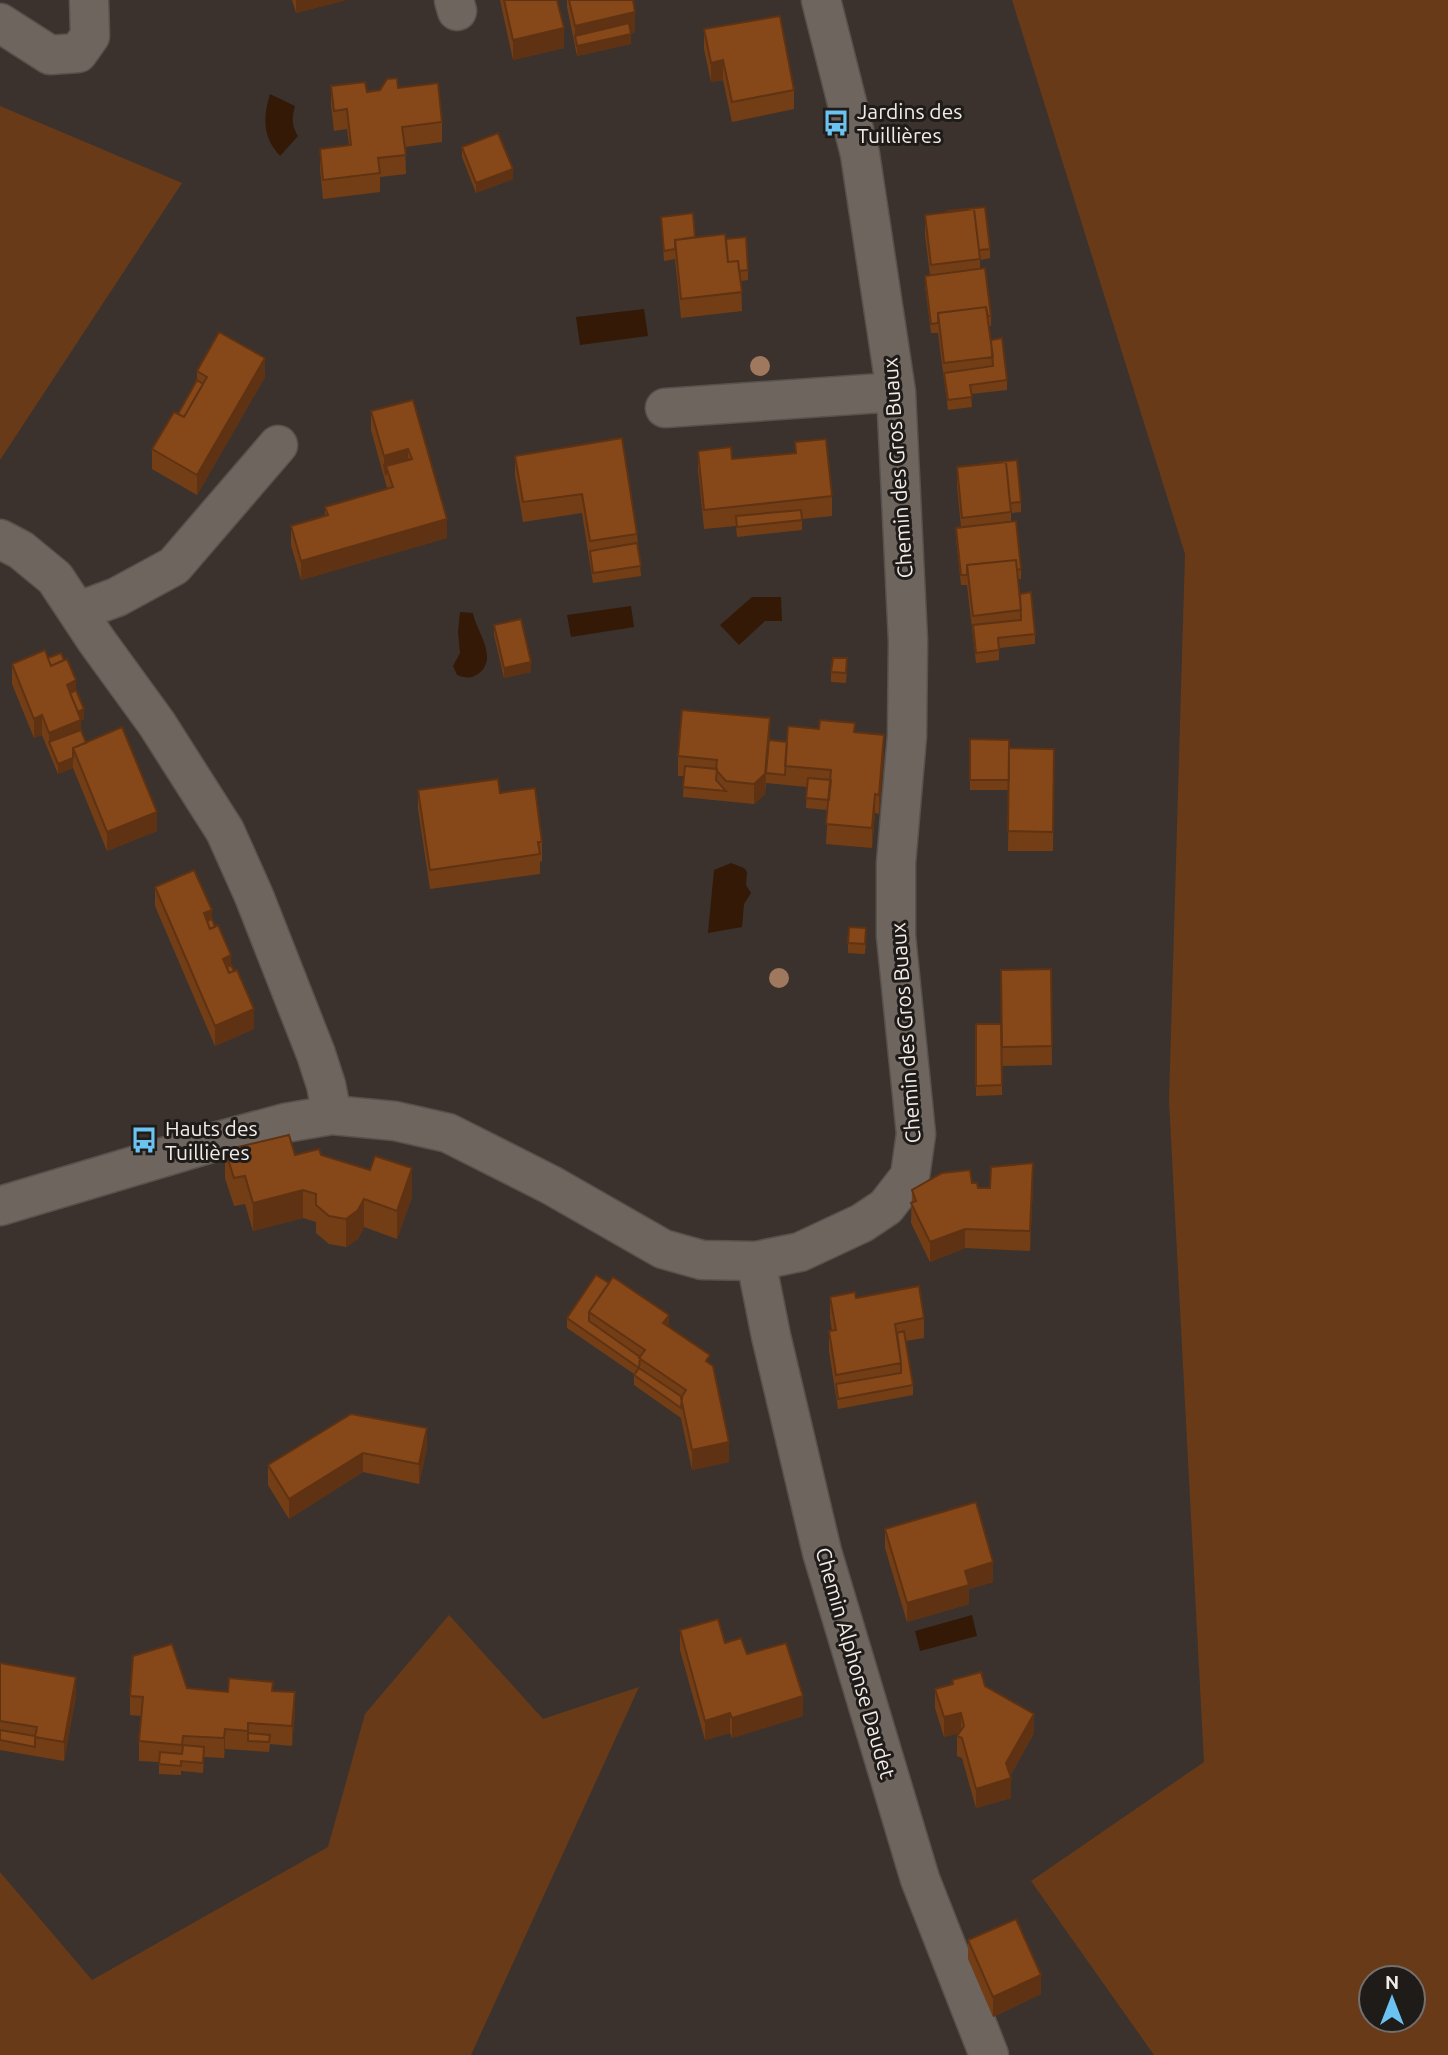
<svg xmlns="http://www.w3.org/2000/svg" width="1448" height="2055" font-family="Ubuntu,sans-serif">
<style>
.green{fill:#693a18;fill-rule:evenodd}
.water{fill:#331906}
.lines{fill:none;stroke-linecap:round;stroke-linejoin:round}
.minor-casing{stroke:#58514c;stroke-width:41}
.minor{stroke:#6f655f;stroke-width:38}
.tree{fill:#a0785e}
.wall{fill:#733e16}
.shaded-wall{fill:#5e3212}
.building{fill:#864819;stroke:#5e3212;stroke-width:2}
.labels{text-anchor:middle;dominant-baseline:central;stroke-width:6;stroke-linejoin:round;paint-order:stroke}
.poi-label{font-size:21px;fill:#f2ece9;stroke:#1f1b18;text-anchor:start}
.street-label{font-size:21px;fill:#f2ece9;stroke:#1f1b18}
</style>
<rect width="100%" height="100%" fill="#3b322d"/>
<path class="green" d="M1012 0H1448V2055H1154L1031 1881 1204 1762 1169 1101 1185 554ZM1371 1978H1413V2020H1371Z
M0 106 182 183 0 460Z
M449 1615 543 1719 639 1687 471 2055H0V1872L92 1980 328 1847 365 1714Z"/>
<path class="water" d="M270 94 295 106C292 117 291 126 298 136L280 156C262 137 263 117 270 94Z
M644 309 648 336 580 345 576 317Z
M752 597H781L782 621H765L739 645 720 625Z
M631 606 634 627 571 637 567 615Z
M460 612 473 613C475 629 500 658 478 674 471 679 464 678 457 675L453 666 460 653 458 632Z
M731 863 744 868 747 872 746 885 751 893 744 904 742 927 708 933 714 870Z
M972 1615 977 1636 920 1651 915 1631Z"/>
<g class="lines">
<g class="minor-casing">
<path id="minor" d="M454 0 457 11
M0 23 50 55 78 53 90 36 89 0
M665 408 896 392
M0 539 21 550 55 578 96 640 157 724 225 831 254 896 316 1054 326 1085 332 1115
M79 611 117 597 174 566 278 445
M0 1206 211 1143 285 1123 332 1115 395 1121 448 1133 551 1185 663 1249 702 1260 756 1261 800 1252 862 1223 886 1207 910 1176 916 1134 896 936V863L907 736 908 641 896 392 860 154 821 0
M756 1261 771 1336 822 1552 920 1879 989 2055"/>
</g>
<use href="#minor" class="minor"/>
</g>
<g class="tree">
<circle cx="760" cy="366" r="10"/>
<circle cx="779" cy="978" r="10"/>
</g>
<path class="wall" d="M292 0H346L296 13Z
M500 0H557L564 48 513 60Z
M567 0H633L635 32 631 33V44L577 56 567 7Z
M704 29 794 90V109L732 122 723 80 711 82 704 49Z
M331 86 367 91 398 88 442 122V142L405 147 406 174 380 177V192L323 199 320 169V149L349 145 347 129 334 131 331 105Z
M462 147 513 179 476 193 462 157Z
M925 215 990 249V258L980 260V269L991 316V326H989L991 340 1007 380V390L971 394 972 407 948 410 938 333H931L925 286V276L930 275 925 235Z
M661 217 695 237 726 239 748 270V280L741 281 742 311 681 318 675 259 664 261Z
M197 371 265 377 197 495 152 469V449L178 414 197 380Z
M413 400 447 538 301 580 291 545V526L325 516V507L387 488 371 430V411Z
M622 438 637 534 641 576 593 583 582 513 523 522 515 475V456Z
M795 442 832 496V516L802 519V530L737 537 736 526 704 529 698 470V451L732 459 795 453Z
M957 467 1021 502V512L1011 513V522L1021 569V579H1018L1020 594 1035 634V644L999 648V660L976 663 967 585H961L956 538V528L961 527 957 486Z
M494 625 531 672 504 678 494 635Z
M48 658 76 690 84 719 81 721V730L86 743 157 831 107 851 73 768 58 774 42 735 34 738 12 684V664Z
M847 668 846 683 831 682V672Z
M819 729 855 732 884 754 879 814 875 813 872 848 826 844 828 810 806 808 807 787 766 783 765 794 754 804 683 797 684 776H678V756L770 740 787 742Z
M1009 748 1054 749 1053 851H1008L1009 790H970V780Z
M418 790 500 793 542 842V861L540 862V874L430 889 418 809Z
M155 887 212 919 231 965 254 1029 215 1046 155 906Z
M866 938 865 954 848 953V943Z
M1051 969 1052 1065 1002 1066 1001 970Z
M976 1024 1002 1085V1095L976 1096Z
M225 1150 295 1155H321L412 1197 397 1239 364 1227 358 1239 346 1247 329 1244 316 1233V1222L303 1218 253 1231 245 1204 234 1206 225 1178Z
M972 1183 978 1188H990L1033 1183 1030 1251 965 1248 930 1262 911 1223 912 1190Z
M596 1275 669 1327 710 1364 729 1462 692 1470 681 1418 634 1385V1374L567 1328V1318Z
M830 1297 856 1298 924 1318V1338L906 1341 913 1385V1395L838 1409 829 1351V1331H832L830 1317Z
M351 1414 427 1448 419 1484 363 1472 289 1519 268 1485V1465Z
M885 1529 993 1582 969 1589V1604L907 1622 885 1548Z
M680 1630 725 1643 747 1654 803 1716 732 1738 730 1733 705 1740 680 1650Z
M0 1663 76 1696 64 1761 0 1750Z
M952 1680 985 1686 1034 1733 1010 1776 1011 1798 976 1808 962 1758 957 1756V1736L959 1733 944 1737 935 1708V1689L952 1684Z
M187 1688 228 1692 273 1691 295 1712 292 1746 270 1744 269 1752 225 1749 224 1758 204 1757 203 1773 181 1771V1775L159 1774V1762L139 1761V1741L141 1716 130 1715V1696Z
M968 1940 1041 1994 993 2017 968 1959Z"/>
<path class="shaded-wall" d="M296 0H346L296 13Z
M635 12V32L577 45 575 36V26Z
M564 28V48L513 60V40Z
M631 34V44L577 56V46Z
M723 60V80L711 82V63Z
M513 169V179L476 193V183Z
M265 358V377L197 495V475Z
M408 449V469L384 465V456Z
M447 519V538L301 580V561Z
M531 662V672L504 678V668Z
M76 680V700L70 702 67 685Z
M84 709V719L81 721V740L49 742V733L75 714Z
M42 715V735L34 738V719Z
M770 718V738L767 773H766L765 794 754 804V784Z
M884 735V754L879 814V795Z
M73 758V768L58 774V764Z
M875 794V813L872 848V828Z
M157 812V831L107 851V832Z
M212 910V929L207 931 204 913Z
M231 955V975L227 977 223 959Z
M254 1009V1029L215 1046V1026Z
M1033 1163V1183L1030 1251V1231Z
M412 1168V1197L397 1239V1211Z
M303 1190V1218L253 1231V1203Z
M364 1199V1227L358 1239 346 1247V1219Z
M965 1229V1248L930 1262V1242Z
M669 1315V1335L663 1323Z
M427 1428V1448L419 1484V1464Z
M729 1442V1462L692 1470V1450Z
M363 1453V1472L289 1519V1499Z
M993 1562V1582L969 1589V1604L907 1622V1603L965 1571Z
M76 1677V1696L64 1761V1742Z
M295 1692V1712L292 1746V1726Z
M803 1696V1716L732 1738V1718Z
M730 1713V1733L705 1740V1721Z
M961 1713V1733L944 1737V1717Z
M1034 1714V1733L1008 1779 1011 1778V1798L976 1808V1789L1006 1763Z
M225 1729V1749L224 1758V1738Z
M1041 1975V1994L993 2017V1997Z"/>
<path class="building" d="M504 0H557L564 28 513 40Z
M569 0H633L635 12 575 26Z
M780 16 794 90 732 102 723 60 711 63 704 29Z
M629 23 631 34 577 46 575 36Z
M397 78 398 88 438 83 442 122 402 127 406 155 378 158 380 173 323 180 320 149 351 145 347 109 334 111 331 86 365 82 367 92 380 90 387 79Z
M498 133 513 169 476 183 462 147Z
M985 207 990 249 979 250 974 209 948 212V211Z
M974 209 980 259 931 265 925 215Z
M693 213 695 237 675 240V249L664 251 661 217Z
M725 234 728 262 738 261 742 292 681 299 675 240Z
M746 237 748 270 739 271 738 261 728 262 726 239Z
M985 268 991 316H988L986 307 938 313V323L931 324 925 276Z
M986 307 993 357 944 363 938 313Z
M219 332 265 358 197 475 152 449 174 412 184 417 207 377 197 371Z
M1002 338 1007 380 970 385 972 397 948 400 944 373 993 366 991 340Z
M197 380 203 384 184 417 178 414Z
M413 400 447 519 301 561 291 526 328 515 325 507 393 487 386 466 412 459 408 449 384 456 371 411Z
M622 438 637 534 590 541 582 494 523 502 515 456Z
M826 439 832 496 704 510 698 451 731 447 732 459 796 453 795 442Z
M408 459 409 460 386 466V475L384 465Z
M1017 460 1021 502 1010 503 1006 462 980 464Z
M1006 462 1011 512 962 518 957 467Z
M801 510 802 520 737 527 736 516Z
M1016 521 1021 569 1017 570 1016 560 967 565V575H961L956 528Z
M637 543 641 566 593 573 590 551Z
M1016 560 1021 610 973 616 967 565Z
M1031 592 1035 634 998 638 999 650 976 653 973 625 1021 620 1020 594Z
M521 619 531 662 504 668 494 625Z
M45 650 51 666 67 659 76 680 67 685 81 720 49 733 42 715 34 719 12 664Z
M61 653 64 660 51 666 48 658Z
M833 658H847L846 673 831 672Z
M76 690 84 709 78 712 70 693Z
M682 710 770 718 765 774 754 784 726 781 716 770 717 760 678 756Z
M820 720 855 723 854 732 884 735 879 795 875 794 872 828 826 824 831 770 785 766 788 726 819 729Z
M122 727 157 812 107 832 73 748Z
M81 730 86 743 73 748V758L58 764 49 742Z
M970 739 1009 740V780H970Z
M769 740 787 742 785 775 766 773Z
M1009 748 1054 749 1053 832 1008 831Z
M685 766 717 769 716 780 726 791 683 787Z
M808 778 831 780 829 800 806 798Z
M498 779 500 793 535 788 542 842H538L540 854 430 870 418 790Z
M194 870 212 910 204 913 210 929 218 925 231 955 223 959 229 973 237 970 254 1009 215 1026 155 887Z
M212 919 215 927 210 929 207 921Z
M849 927 866 928 865 944 848 943Z
M231 965 234 971 229 973 227 967Z
M1051 969 1052 1046 1002 1047 1001 970Z
M976 1024H1001L1002 1085 976 1086Z
M289 1135 295 1155 319 1149 321 1155 370 1170 375 1156 412 1168 397 1211 364 1199 358 1210 346 1219 329 1216 316 1205V1194L303 1190 253 1203 245 1176 234 1178 225 1150Z
M1033 1163 1030 1231 965 1229 930 1242 911 1203 916 1201 912 1190 942 1173 970 1170 972 1183H977L978 1188H990L991 1167Z
M596 1275 609 1283 589 1312V1321L640 1357 639 1368 567 1318Z
M613 1277 669 1315 663 1323 710 1355 706 1361 713 1366 729 1442 692 1450 681 1398 686 1390 639 1358 645 1350 589 1312Z
M919 1286 924 1318 895 1324 901 1363 836 1375 829 1331 836 1330 830 1297 855 1292 856 1298Z
M904 1331 913 1385 838 1399 836 1384 901 1373V1363L897 1333Z
M639 1368 682 1397 681 1408 634 1375Z
M351 1414 427 1428 419 1464 363 1453 289 1499 268 1465Z
M976 1502 993 1562 965 1571 969 1585 907 1603 885 1529Z
M718 1619 725 1643 741 1638 747 1654 786 1643 803 1696 732 1718 730 1713 705 1721 680 1630Z
M172 1644 187 1688 228 1692 229 1678 273 1682 272 1691 295 1692 292 1726 248 1723V1731L225 1729 224 1738 183 1736 182 1745 139 1741 143 1697 130 1696 133 1656Z
M0 1663 76 1677 64 1742 35 1737 37 1727 0 1721Z
M981 1672 985 1686 1034 1714 1006 1763 1011 1778 976 1789 962 1738 957 1736 964 1726 961 1713 944 1717 935 1689 953 1684 952 1680Z
M0 1730 35 1736V1747L0 1740Z
M248 1733 270 1735 269 1742 248 1741Z
M183 1745 204 1747 203 1763 181 1761V1766L159 1764 160 1752 182 1754Z
M1016 1919 1041 1975 993 1997 968 1940Z"/>
<defs>
<g id="bus-bare" transform="scale(2.1)"><path d="M-5-6H5V4H4V6H2V4H-2V6H-4V4H-5ZM-3.5-4V0h7V-4ZM-3.5 1.2v1.5H-2V1.2ZM2 1.2v1.5H3.5V1.2Z" fill="#6bc3f2" stroke="#1f1b18" stroke-width="2.5" paint-order="stroke"/></g>
</defs>
<g fill-rule="evenodd">
<use href="#bus-bare" x="836" y="123"/>
<use href="#bus-bare" x="144" y="1140"/>
</g>
<g class="labels">
<g class="poi-label">
<text x="857" y="111">Jardins des<tspan x="857" dy="24">Tuillières</tspan></text>
<text x="165" y="1128">Hauts des<tspan x="165" dy="24">Tuillières</tspan></text>
</g>
<g class="street-label">
<text transform="translate(897 468) rotate(-94)">Chemin des Gros Buaux</text>
<text transform="translate(905 1033) rotate(-94)">Chemin des Gros Buaux</text>
<text transform="translate(856 1663) rotate(74)">Chemin Alphonse Daudet</text>
</g>
</g>
<g transform="translate(1392 1999)"><circle r="33" fill="#1f1b18" stroke="#736f6c" stroke-width="2"/>
<path d="M0-5L12 26L0 18L-12 26Z" fill="#6bc3f2"/>
<text y="-10" font-size="19" font-weight="bold" text-anchor="middle" fill="#f2ece9">N</text>
</g>
</svg>
